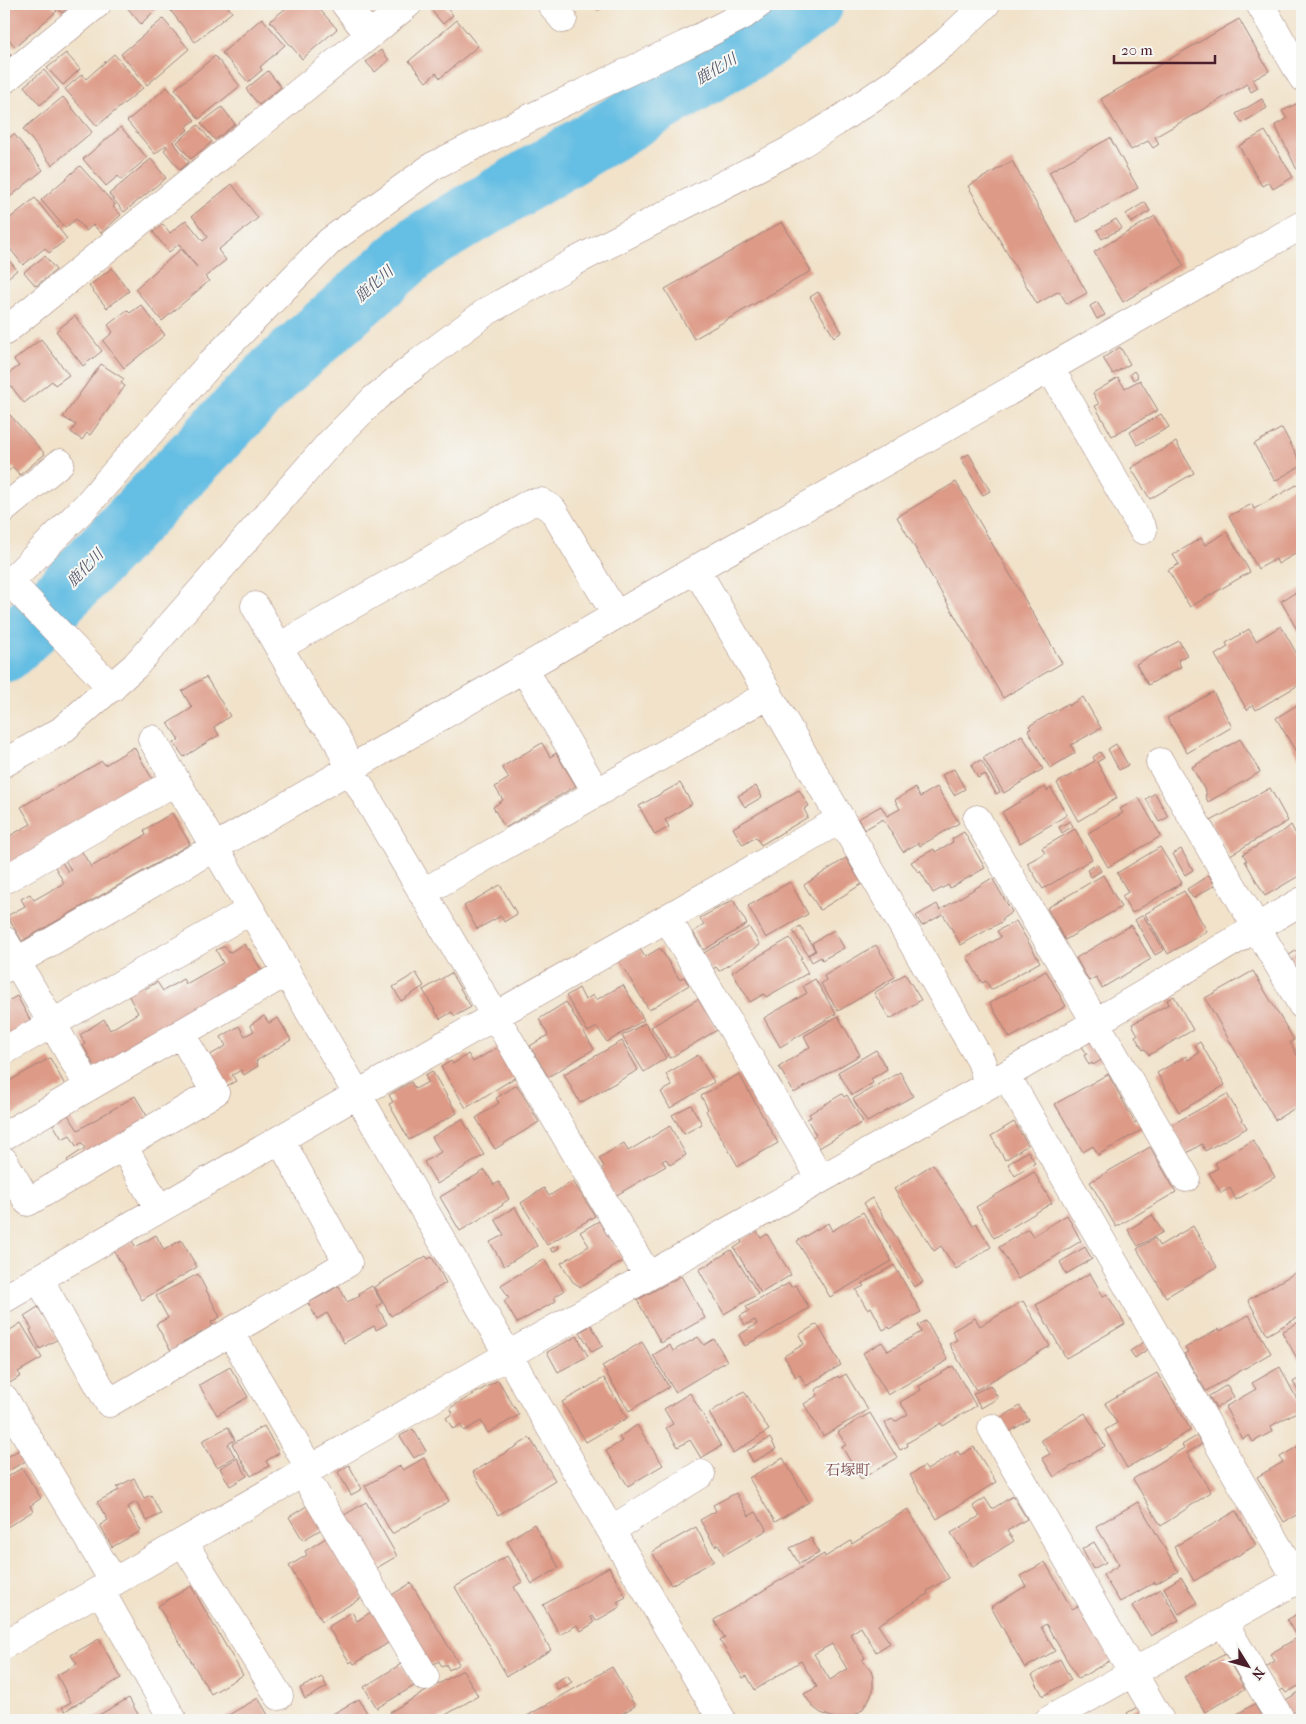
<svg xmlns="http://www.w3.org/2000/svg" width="1306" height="1724" font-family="'IM FELL French Canon','Noto Serif JP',serif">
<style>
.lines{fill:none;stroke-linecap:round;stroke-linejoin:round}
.river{stroke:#65bee3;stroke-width:61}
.building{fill:#dd9a86;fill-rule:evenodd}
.minor-casing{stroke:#9e807a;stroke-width:29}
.minor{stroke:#fff;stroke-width:28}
.labels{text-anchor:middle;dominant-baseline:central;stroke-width:4;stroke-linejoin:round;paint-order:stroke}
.water-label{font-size:15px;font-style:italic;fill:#53576b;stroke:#f6f6f2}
.neighbourhood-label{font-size:15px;fill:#7d4a4b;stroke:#f6f6f2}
</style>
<rect width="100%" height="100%" fill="#f6f6f2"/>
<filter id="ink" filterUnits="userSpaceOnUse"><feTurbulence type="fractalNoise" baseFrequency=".02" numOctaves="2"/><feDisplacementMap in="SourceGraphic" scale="10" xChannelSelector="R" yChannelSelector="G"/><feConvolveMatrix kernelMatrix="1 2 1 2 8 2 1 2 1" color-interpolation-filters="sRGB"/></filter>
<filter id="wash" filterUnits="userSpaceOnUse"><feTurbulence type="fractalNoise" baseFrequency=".0096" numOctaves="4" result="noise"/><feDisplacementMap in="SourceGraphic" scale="20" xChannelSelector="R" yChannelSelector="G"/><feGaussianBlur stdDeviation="1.12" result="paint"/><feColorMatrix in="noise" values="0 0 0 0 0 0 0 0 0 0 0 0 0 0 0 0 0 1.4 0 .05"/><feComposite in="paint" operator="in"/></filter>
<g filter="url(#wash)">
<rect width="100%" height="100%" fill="#f1e2c9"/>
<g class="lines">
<path class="river" d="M4 652 30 628 277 371 419 245 760 42 813 4"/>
</g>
<g id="blocks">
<path class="building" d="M4 4H51L57 11 15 47 4 33Z
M54 4H72L62 13Z
M126 4H157L159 6 141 24 125 5Z
M180 4H232L228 7 232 12 195 42 171 11Z
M291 4H315L337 29 302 59 270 21Z
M438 4H443L453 15 443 24 431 10Z
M596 4H615L598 10Z
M262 18 285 45 260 67 262 70 248 82 222 53Z
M163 19 189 49 147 85 121 54Z
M1239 19 1269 71 1253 80 1258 88 1251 92 1247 84 1155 137 1159 144 1153 148 1148 141 1131 150 1101 99Z
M457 20 478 46 440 78 436 73 426 82 409 61Z
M4 45 11 55 4 61Z
M381 50 389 60 375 72 366 62Z
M66 53 80 69 63 85 47 68Z
M114 54 143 88 97 126 65 89 82 74 86 79Z
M215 56 240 86 199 119 175 89Z
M44 70 59 89 40 105 24 86Z
M268 71 281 87 259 105 246 89Z
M167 87 195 120 186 127 188 130 173 142 189 162 180 170 164 150 167 147 166 145 155 154 127 121Z
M63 97 92 132 52 165 23 129Z
M1262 99 1267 108 1242 123 1236 114Z
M1300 102 1302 106V172L1299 174 1275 125 1287 119 1282 111Z
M222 107 235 124 215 140 201 123Z
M198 125 212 142 191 159 177 142Z
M121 127 147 158 121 180 118 176 106 186 83 159Z
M1265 131 1293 177 1273 189 1269 182 1262 186 1239 146Z
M14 134 43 170 4 202V142Z
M1110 138 1138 188 1077 222 1049 172Z
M151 159 166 178 124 212 109 194Z
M1012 161 1087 293 1067 304 1059 291 1037 304 968 186Z
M80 166 115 205 113 207 121 215 101 233 93 225 86 231 76 219 65 228 41 200Z
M232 184 258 218 218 250 226 260 205 277 209 281 162 321 135 289 181 249 197 267 179 244 169 252 153 232 163 224 170 233 186 220 203 241 208 237 192 216Z
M35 198 67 239 49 253 45 248 23 265 4 241V223Z
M1145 202 1150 211 1131 223 1126 214Z
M1155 216 1184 266 1123 302 1094 252Z
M1116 219 1122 228 1102 239 1097 230Z
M782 222 811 271 694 339 665 289Z
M4 254 17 270 4 281Z
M45 256 56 270 36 286 24 272Z
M112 268 129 291 107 308 89 286Z
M818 292 842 332 834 337 810 297Z
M1097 302 1105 315 1097 319 1090 306Z
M141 305 165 335 124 368 103 341 113 332 108 325 127 310 130 313Z
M75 316 102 351 83 366 56 331Z
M41 339 69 375 55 385 52 381 24 403 4 377 19 366 14 360Z
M1120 347 1130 364 1113 374 1103 358Z
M101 364 124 379 121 383 125 386 90 435 87 433 82 440 71 432 76 425 63 417Z
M1134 371 1138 377 1133 380 1130 374Z
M1118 378 1125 388 1140 380 1158 410 1112 436 1095 406 1099 404 1093 393Z
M1161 414 1169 427 1137 445 1130 432Z
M10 415 45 454 20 475 13 467 4 475V421Z
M1282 428 1302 465 1275 481 1254 444Z
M1176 442 1194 473 1150 499 1131 468Z
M969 454 990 491 983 495 961 458Z
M956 482 1062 663 1003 698 897 517Z
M1302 482V550L1278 564 1276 559 1258 569 1229 516 1252 504 1254 509Z
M1227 532 1250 572 1190 607 1168 570 1179 564 1173 555 1201 538 1205 545Z
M1302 589V639L1281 601Z
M1281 626 1302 663V683L1256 710 1253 705 1247 710 1215 655 1228 647 1226 643 1249 629 1256 641Z
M1179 641 1187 655 1178 660 1181 667 1148 685 1136 664Z
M206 677 230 716 214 727 219 735 184 757 174 743 179 740 168 723 192 708 182 691Z
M1213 692 1232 727 1187 753 1167 718Z
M1083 697 1101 728 1071 745 1075 753 1050 768 1028 730 1031 729 1029 726 1067 704 1068 706Z
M1302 702V762L1276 718Z
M1022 735 1043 769 1004 793 983 758Z
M1240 739 1260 772 1208 802 1205 795 1207 794 1192 767Z
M542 743 550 757 556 753 576 786 505 828 493 807 503 800 495 787 509 778 502 767Z
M1116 744 1128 765 1119 770 1108 749Z
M134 747 155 784 4 872V839L31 824 21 807 102 761 105 765Z
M1100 752 1104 758 1097 762 1117 798 1078 821 1057 783 1095 761 1093 757Z
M981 760 1000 792 996 794 985 774 978 778 971 765Z
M954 769 965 789 954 795 942 775Z
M680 783 692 804 665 820 669 827 655 835 639 806Z
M756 786 762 797 745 807 738 796Z
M937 787 959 823 920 846 918 843 903 852 883 819 864 830 858 819 881 806 887 816 900 809 895 800 915 788 920 797Z
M1045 787 1047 791 1051 788 1067 815 1020 843 1002 812Z
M1270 788 1288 821 1230 855 1211 821Z
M799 790 809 806 804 809 808 817 761 845 756 837 743 845 733 828Z
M1155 793 1168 817 1159 822 1146 799Z
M1139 798 1161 836 1108 867 1088 833 1123 813 1120 809Z
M172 813 190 844 22 941 7 916 25 906 21 899 30 894 34 900 64 883 53 863 60 859 68 872 71 870 62 855 78 845 91 867 146 835 144 830Z
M1070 821 1073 826 1062 833 1059 827Z
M1291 825 1302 846V874L1265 896 1245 861H1247L1243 854 1285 830Z
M1075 829 1092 859 1043 889 1027 863 1045 853 1042 848Z
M964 832 985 868 950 888 948 885 933 893 920 871 918 872 911 862 934 849 935 852 953 842 952 839Z
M1160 847 1182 883 1132 913 1122 896 1128 892 1117 873Z
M1181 849 1193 870 1185 875 1173 854Z
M846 858 862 884 820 910 804 885Z
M1097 864 1101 871 1091 877 1087 870Z
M1103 875 1121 907 1065 940 1047 908Z
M1209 875 1215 885 1193 898 1187 889Z
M992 878 1012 912 1002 919 1003 921 961 945 943 914 922 926 916 916 937 904 940 910Z
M790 882 808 914 766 938 748 906Z
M500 885 517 914 504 922 501 916 477 929 464 906Z
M1184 891 1207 931 1168 954 1145 914Z
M733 900 747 924 704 950 693 932 704 925 700 918Z
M1143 915 1164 950 1155 955 1135 920Z
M1016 921 1040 962 991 990 986 981 982 983 967 957 1001 937 997 931Z
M1131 925 1151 959 1102 988 1096 977 1089 981 1076 958Z
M800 926 815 950 808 955 793 931Z
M749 927 760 945 719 971 716 967 711 970 702 954Z
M834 930 844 948 822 960 821 957 812 962 808 955 816 951 812 943Z
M790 938 802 958 800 959 808 973 766 997 764 994 750 1002 732 972Z
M244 944 247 949H249L263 973 96 1069 83 1045 85 1044 80 1035 104 1019 110 1030 138 1013 126 991 140 982 145 989 157 982 163 991 183 979 186 984 223 963 216 950 225 946 229 953Z
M876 945 895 977 838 1011 821 984 826 980 824 976Z
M1302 947V974L1301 975 1289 955Z
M660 948 679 979 684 977 689 985 649 1010 619 961 640 949 645 957Z
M1046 971 1066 1006 1010 1038 990 1003Z
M1253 971 1294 1040 1290 1042 1302 1064V1104L1275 1120 1205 998Z
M416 973 424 986 401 1001 393 987Z
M451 973 471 1007 455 1016 452 1012 440 1019 423 990Z
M905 974 921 1000 890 1019 874 993Z
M815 979 836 1014 780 1047 764 1018 807 993 803 986Z
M623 985 644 1020 607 1042 597 1027 588 1032 566 996 579 988 585 1000 593 995 596 1000Z
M17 996 33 1025 4 1042V998L6 1002Z
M1174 996 1193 1030 1149 1055 1145 1049 1143 1050 1135 1036 1138 1035 1132 1024 1169 1004 1167 1000Z
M698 999 717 1030 670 1058 651 1027Z
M566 1002 594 1049 548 1077 530 1046 548 1035 539 1019Z
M264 1016 269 1023 278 1018 291 1040 256 1061 258 1066 244 1075 241 1070 236 1073 232 1075 236 1081 223 1088 205 1058 226 1046 221 1037 239 1026 245 1036 254 1031 250 1025Z
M838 1016 860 1055 794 1093 779 1067 810 1047 804 1036Z
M645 1023 666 1058 644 1072 622 1036Z
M1089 1036 1103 1059 1093 1065 1092 1063 1089 1065 1084 1055 1087 1054 1079 1042Z
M622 1041 638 1070 580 1103 564 1074Z
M1200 1042 1225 1085 1179 1112 1157 1073 1186 1056 1188 1060 1199 1053 1195 1045Z
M498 1047 516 1077 466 1108 441 1067 451 1061 453 1064 468 1054 473 1062Z
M876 1050 887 1069 871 1079 873 1083 852 1095 838 1072Z
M698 1055 714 1082 670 1108 661 1092 672 1086 666 1074Z
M50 1058 65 1085 4 1120V1084Z
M432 1071 457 1113 409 1140 389 1104 393 1102 389 1095 411 1082 415 1089 428 1082 425 1075Z
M900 1072 913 1096 867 1122 853 1099Z
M739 1074 778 1143 738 1166 706 1111 708 1109 701 1096Z
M1108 1074 1135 1123 1138 1121 1143 1129 1098 1155 1093 1146 1083 1152 1055 1104Z
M517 1085 539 1122 495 1149 476 1118 499 1103 496 1098Z
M842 1094 844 1097 847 1095 863 1122 819 1148 812 1137 816 1135 807 1119 811 1117 809 1114Z
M1227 1094 1247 1128 1205 1151 1202 1144 1187 1153 1171 1125Z
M135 1096 150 1121 72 1168 67 1160 85 1148 82 1143 76 1146 70 1135 62 1139 53 1124 68 1115 78 1130Z
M691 1105 702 1124 684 1134 672 1115Z
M462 1119 484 1155 437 1184 424 1162 441 1152 432 1137Z
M1014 1122 1028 1145 1005 1160 991 1136Z
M670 1126 686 1155 670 1165 666 1159 662 1161 666 1166 615 1196 599 1170 604 1167 599 1158 624 1143 628 1151Z
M1253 1140 1275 1177 1236 1200 1230 1188 1221 1193 1209 1173 1218 1168 1215 1163Z
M1150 1147 1176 1192 1116 1227 1090 1182Z
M1028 1151 1035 1163 1015 1176 1008 1164Z
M933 1164 973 1226 976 1223 991 1247 956 1269 941 1246 934 1251 894 1189Z
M485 1170 494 1185 499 1182 509 1199 502 1204 503 1205 460 1231 440 1197Z
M1034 1172 1052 1203 994 1238 976 1207Z
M573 1181 595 1216 547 1245 521 1203 544 1188 549 1196Z
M872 1198 923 1282 914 1287 864 1203Z
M515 1207 537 1246 504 1266 490 1242 504 1235 495 1219Z
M863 1212 892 1261 830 1297 797 1241 828 1223 832 1231Z
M1067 1215 1081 1241 1018 1279 999 1247 1028 1229 1033 1236Z
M1152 1215 1163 1232 1138 1246 1128 1230Z
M599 1221 623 1261 581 1287 573 1282 561 1263 589 1246 580 1232Z
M1193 1226 1217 1267 1166 1297 1137 1249 1155 1238 1159 1246Z
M757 1231 761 1238 767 1234 791 1275 761 1293 734 1248 742 1243 741 1240Z
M156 1235 164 1250 181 1240 197 1267 142 1300 114 1251 132 1241 136 1247Z
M558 1245 559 1248 553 1252 550 1249Z
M1085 1247 1092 1259 1066 1274 1060 1262Z
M731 1250 758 1294 724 1314 699 1270Z
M426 1256 428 1259 432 1257 446 1283 391 1316 374 1287Z
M544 1259 564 1291 554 1297 556 1301 517 1323 504 1301 509 1298 501 1285Z
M894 1265 921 1312 890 1329 889 1327 883 1330 871 1307 867 1309 856 1290 864 1286 862 1284Z
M1302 1269V1315L1267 1335 1248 1300Z
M1090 1273 1103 1296 1107 1294 1125 1324 1066 1358 1036 1305Z
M198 1274 220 1317 211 1322 213 1326 181 1344 182 1346 171 1351 156 1324 168 1318 156 1296Z
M681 1276 705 1318 661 1343 637 1300Z
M789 1283 791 1287 796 1285 809 1308 745 1346 739 1335 757 1324 755 1320 745 1325 740 1316 749 1311 746 1307Z
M339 1286 347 1302 360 1296 359 1293 372 1286 382 1303 377 1306 387 1324 376 1330 374 1326 344 1343 327 1313 317 1319 308 1303Z
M1023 1301 1050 1346 976 1390 949 1344 957 1340 952 1331 975 1318 980 1326Z
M38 1307 58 1339 40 1349 30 1330 32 1329 24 1316Z
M1249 1315 1271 1353 1206 1391 1184 1354 1188 1352 1185 1348 1219 1329 1220 1331Z
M1302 1320V1358L1298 1360 1282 1332Z
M926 1321 948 1360 888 1395 863 1353 882 1342 888 1351 921 1332 918 1325Z
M21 1323 42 1358 18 1372 21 1376 10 1383 4 1372V1346L6 1345 4 1342V1334Z
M817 1324 841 1365 806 1386 800 1375 796 1377 784 1356 804 1344 799 1335Z
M591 1325 603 1346 592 1352 580 1332Z
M577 1336 588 1356 558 1372 547 1352Z
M698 1337 704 1345 714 1339 727 1361 675 1392 653 1355 670 1345 673 1351Z
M642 1342 669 1387 629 1411 602 1366Z
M1144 1342 1148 1349 1135 1358 1130 1351Z
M953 1366 976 1406 943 1426 941 1423 907 1443 908 1446 900 1450 885 1423 892 1419 895 1422 908 1414 900 1402 921 1390 919 1386Z
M230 1367 248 1397 217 1415 199 1385Z
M1280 1367 1302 1409 1271 1426 1273 1431 1253 1442 1249 1435 1243 1439 1225 1407 1256 1389 1252 1383Z
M1157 1373 1191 1430 1127 1468 1105 1430 1117 1423 1105 1403Z
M846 1374 868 1410 823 1436 804 1404 818 1395 815 1390 838 1376 839 1378Z
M1302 1377V1398L1293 1382Z
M604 1378 627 1418 586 1442 562 1402Z
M498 1380 519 1415 488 1433 481 1421 464 1431 460 1425 453 1429 446 1418 453 1413 450 1408Z
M990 1385 998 1398 981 1408 973 1394Z
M1227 1385 1234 1397 1216 1408 1209 1396Z
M744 1391 769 1430 733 1453 709 1413Z
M690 1393 721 1446 701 1458 690 1440 678 1447 666 1428 673 1424 664 1409Z
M1020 1406 1029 1420 1009 1432 1001 1418Z
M870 1413 897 1458 861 1479 842 1447 846 1445 838 1432Z
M1085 1413 1105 1446 1054 1477 1042 1458 1050 1454 1041 1440Z
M637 1425 663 1465 628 1486 606 1451 622 1441 619 1437Z
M264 1426 279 1453 266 1461 269 1466 251 1476 232 1444Z
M228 1427 235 1440 228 1444 235 1457 217 1467 202 1441Z
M413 1429 426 1451 414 1458 400 1436Z
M1197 1436 1202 1444 1187 1453 1211 1492 1161 1526 1133 1479 1184 1448 1182 1445Z
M530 1438 555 1480 498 1515 473 1472Z
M770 1438 776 1449 753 1462 747 1451Z
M1302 1444V1518L1300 1513 1284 1522 1257 1477 1283 1462 1280 1457Z
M974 1447 996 1482 937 1519 910 1475 924 1466 927 1470 958 1451 960 1455Z
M19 1450 26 1461 4 1473V1459Z
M237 1458 247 1476 230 1486 220 1468Z
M424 1458 449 1501 392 1534 365 1486 400 1466 403 1470Z
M783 1458 809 1502 775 1522 749 1478Z
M349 1465 362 1489 351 1495 338 1472Z
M22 1468 41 1498 30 1506 33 1511 4 1529V1479Z
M134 1478 144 1498 151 1495 161 1514 147 1521 136 1502 128 1507 141 1531 112 1547 100 1525 108 1520 97 1502 119 1490 117 1487Z
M736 1493 749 1516 756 1512 767 1530 724 1555 718 1544 715 1546 700 1520 716 1511 713 1505Z
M1013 1496 1027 1519 1007 1531 1014 1541 973 1567 951 1533 980 1516 973 1506 985 1498 992 1509Z
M366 1502 397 1556 375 1569 341 1517Z
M1138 1502 1178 1571 1156 1584 1155 1582 1120 1602 1103 1575 1119 1565 1096 1526Z
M310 1504 325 1527 303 1540 289 1517Z
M908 1509 949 1578 927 1591 928 1594 878 1625 890 1643 876 1652 861 1627 850 1634 865 1658 862 1660 871 1670 873 1678V1691L868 1701 862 1710 855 1715 845 1718H834L821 1713 813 1707 804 1694 817 1687 801 1661 755 1690 747 1676 743 1678 720 1641 725 1638 714 1620 824 1554 825 1557 851 1541 852 1544ZM832 1644 847 1669 830 1680 814 1654Z
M1236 1511 1256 1545 1194 1581 1174 1547Z
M534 1524 559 1568 532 1584 507 1541Z
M696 1527 714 1561 671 1585 652 1552Z
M329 1536 365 1596 322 1621 289 1566 307 1555 305 1551Z
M811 1538 819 1553 799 1564 790 1548Z
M1094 1542 1106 1562 1093 1569 1082 1549Z
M507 1556 522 1582 514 1587 551 1650 507 1676 455 1587Z
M1045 1562 1072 1609 1080 1605 1111 1660 1078 1679 1046 1624 1041 1627 1055 1651 1025 1668 991 1607 1026 1586 1020 1576Z
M609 1567 626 1597 617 1602 620 1607 596 1621 593 1616 591 1617 594 1623 581 1631 577 1625 560 1635 543 1605Z
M1181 1577 1197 1603 1179 1614 1164 1588Z
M411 1583 459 1664 449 1670 446 1664 442 1667 439 1661 428 1667 387 1598Z
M191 1586 243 1675 211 1694 158 1606Z
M1161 1589 1179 1620 1151 1636 1132 1606Z
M374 1610 393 1640 354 1664 352 1661 350 1663 328 1627 352 1612 357 1621Z
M1302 1611V1684L1286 1693 1283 1689 1280 1691 1266 1667 1275 1661 1270 1654 1297 1638 1287 1620Z
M99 1639 121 1678 65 1711 62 1707 71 1702 57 1675 77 1664 71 1655Z
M1225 1654 1245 1689 1205 1712 1184 1677Z
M1060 1659 1071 1680 1043 1696 1032 1675Z
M401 1664 414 1686 377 1708 364 1687Z
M612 1667 635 1706 611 1720H520Z
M463 1670 478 1696 437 1720H385L393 1716 390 1712Z
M567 1675 572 1682 558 1690 554 1683Z
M322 1677 327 1687 305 1699 300 1688Z
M1302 1690V1706L1289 1714 1281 1703Z
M129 1698 141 1720H90Z
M258 1698 271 1720H220Z
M359 1699 371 1720H322Z
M1254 1704 1264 1720H1227Z
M1139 1706 1147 1720H1131L1127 1713Z"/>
</g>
</g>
<g filter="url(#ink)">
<use href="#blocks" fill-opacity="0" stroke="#9e807a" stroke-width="1"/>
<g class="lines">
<g class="minor-casing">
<path id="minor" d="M345 4 369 35
M551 4 563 19
M1260 4 1302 77
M4 80 97 4
M4 332 408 4
M1050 368 1143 530
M4 509 60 463
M696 569 981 1061 988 1084
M10 582 112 688
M4 587 10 582 85 507 210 364 330 241 433 166 530 118 685 45 744 15 759 4
M255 606 320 719C336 728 342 753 350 769L648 1276
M279 647 530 503 541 502 553 510 616 615
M524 669 597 793
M152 739 508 1355 722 1720
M1160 762 1302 1005
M4 763 61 731 135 666 329 444 375 398 418 363 486 312 576 261 791 150 836 122 894 83 946 42 986 4
M977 819 1186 1178
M4 880 176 781
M422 893 769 694
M667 918 821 1179
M4 940 89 1087
M4 969 696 569 1302 225
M4 1051 251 910
M1006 1075 1297 1580
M4 1136 287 972
M123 1146 159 1209
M4 1161 28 1202 215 1092 181 1034
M39 1279 109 1403 348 1263 280 1139
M4 1299 358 1094 841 819
M230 1332 310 1469
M4 1398 114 1582
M992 1428 1160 1720
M303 1473 425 1677
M611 1530 701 1474
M183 1542 279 1696
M100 1590 173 1720
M1223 1622 1281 1720
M4 1645 508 1355 1006 1075 1302 901
M1049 1720 1302 1577"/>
</g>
<use href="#minor" class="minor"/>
</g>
</g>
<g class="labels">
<g class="water-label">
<text transform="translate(716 69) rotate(-31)">鹿化川</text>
<text transform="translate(374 284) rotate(-42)">鹿化川</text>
<text transform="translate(85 568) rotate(-46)">鹿化川</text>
</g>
<g class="neighbourhood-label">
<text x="848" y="1470">石塚町</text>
</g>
</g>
<rect width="1306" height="1724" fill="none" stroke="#f6f6f2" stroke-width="20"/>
<g transform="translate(1248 1666) rotate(127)" stroke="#f6f6f2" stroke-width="4" paint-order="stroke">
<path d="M0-4L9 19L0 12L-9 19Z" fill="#4a1f2b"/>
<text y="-8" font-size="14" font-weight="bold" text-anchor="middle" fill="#4a1f2b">N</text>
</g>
<path d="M1114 55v8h101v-8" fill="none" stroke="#4a1f2b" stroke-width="2.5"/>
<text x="1121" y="55" font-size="15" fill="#4a1f2b" stroke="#f6f6f2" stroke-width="4" paint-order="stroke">20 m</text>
</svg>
